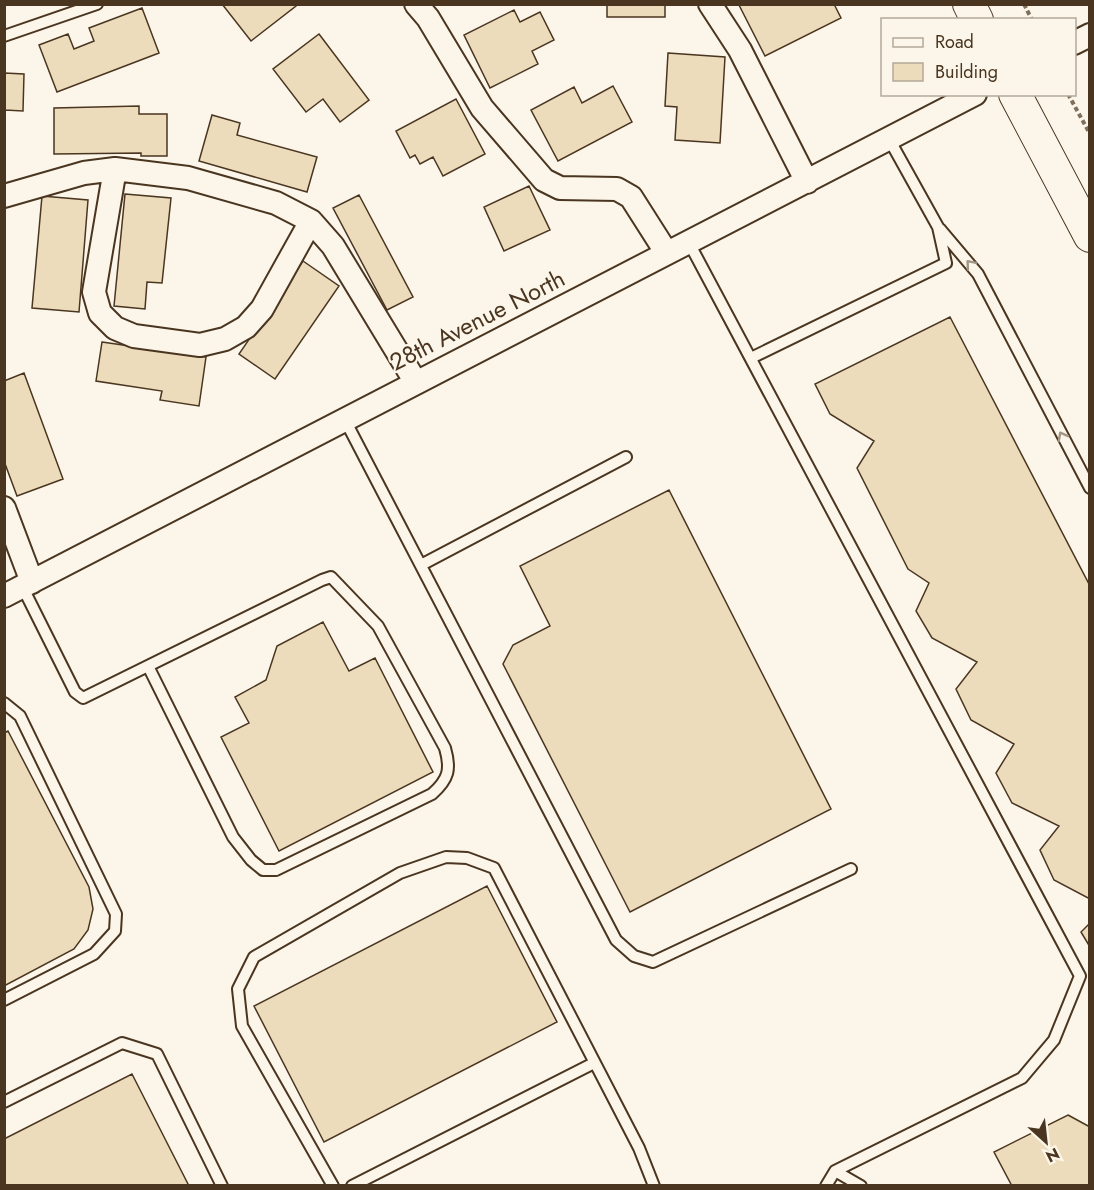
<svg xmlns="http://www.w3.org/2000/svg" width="1094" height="1190" font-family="Jost,sans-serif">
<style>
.building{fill:#ecdcbc;stroke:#4a3520;stroke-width:1.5}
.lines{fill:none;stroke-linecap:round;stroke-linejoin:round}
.service-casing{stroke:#4a3520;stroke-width:14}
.minor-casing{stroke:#4a3520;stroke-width:26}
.secondary-casing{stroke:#4a3520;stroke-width:34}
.path{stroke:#7f6f5c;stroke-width:4;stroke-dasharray:4.5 3;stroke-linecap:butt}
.service{stroke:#fbf6e9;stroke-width:10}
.minor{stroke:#fbf6e9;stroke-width:22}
.secondary{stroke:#fbf6e9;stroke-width:32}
.oneway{stroke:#a29684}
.labels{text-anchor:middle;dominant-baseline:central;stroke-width:4.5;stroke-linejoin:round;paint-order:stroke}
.street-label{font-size:24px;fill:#4a3520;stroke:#fbf6e9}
</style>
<rect width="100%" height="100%" fill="#fbf6e9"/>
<path class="building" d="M222 4H295L296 6 251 41Z
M607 4H665V17H607Z
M834 4 841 18 765 56 739 5Z
M142 8 159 53 57 92 39 45 68 34 74 49 94 41 89 28Z
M514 10 520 22 540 12 554 40 532 51 538 64 490 88 464 35Z
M319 34 369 100 340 122 323 99 306 112 273 69Z
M668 53 725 57 720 143 675 140 677 107 665 106Z
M4 73 24 74 23 111 5 110 4 115Z
M613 86 632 122 558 161 531 110 574 87 582 103Z
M456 99 485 154 443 176 433 157 420 164 415 155 410 158 396 131Z
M139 106V114H167V156H141V153L54 154V108Z
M212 115 240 123 237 135 317 157 307 192 199 161Z
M529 186 550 230 504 251 484 207Z
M125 194 171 198 162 283 147 282 145 309 114 306Z
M359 195 413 297 387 310 333 208Z
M42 196 88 200 79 312 32 308Z
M303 261 339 286 275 379 239 354Z
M950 317 1090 586V899L1054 880 1040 850 1059 826 1012 803 996 773 1014 744 971 720 956 689 977 662 932 638 916 611 929 583 908 569 857 468 874 441 830 414 815 384Z
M102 342 206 357 199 406 160 400 162 391 96 381Z
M24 373 63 479 17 496 4 461V381Z
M669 490 831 809 630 912 503 664 513 645 550 626 520 566Z
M323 622 349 671 375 658 433 772 279 851 221 737 249 723 235 697 266 680 277 646Z
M8 731 89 887 93 909 88 930 74 949 4 986V733Z
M487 886 557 1022 324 1142 254 1006Z
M1090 923V947L1081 932Z
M132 1074 189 1186H4V1139Z
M1068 1115 1090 1127V1186H1012L994 1152Z"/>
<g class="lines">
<g class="service-casing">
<path id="service" d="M4 36 97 4
M940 229 978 274 1090 488
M688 241 1080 976 1054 1040 1022 1078 835 1171 826 1186
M751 358 946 263 938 227 889 139
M345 420 616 940 634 956 653 962 851 869
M421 565 626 457
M22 586 75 692 83 698 322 580 331 577 378 626 445 748C451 769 449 779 432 794L276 870H263L251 860 233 837 148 666
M4 703 20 716 116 914 115 931 94 954 4 1000
M4 1102 122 1043 157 1054 222 1186
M835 1171 861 1186
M333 1186 242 1026 238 989 254 957 400 873 446 857 467 858 494 868 639 1148 654 1186
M352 1186 594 1063"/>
</g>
<g class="minor-casing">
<path id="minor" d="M416 4 428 18 482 108 544 180 560 188 617 189 631 197 666 252
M710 4 740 50 807 182
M1074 43 1090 35
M115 169 94 292 100 313 115 328 134 336 200 345 225 339 246 327 262 309 311 221
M4 196 84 173 115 169 188 178 276 203 311 221 333 246 415 381
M4 508 32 582
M4 596 975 94"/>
</g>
<g class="secondary-casing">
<path id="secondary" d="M969 4 977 20
M1015 94 1090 236"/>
</g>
<path class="path" d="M1024 4 1032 20
M1068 94 1090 134"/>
<use href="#service" class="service"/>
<use href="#minor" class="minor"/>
<use href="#secondary" class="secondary"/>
</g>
<defs><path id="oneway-chevron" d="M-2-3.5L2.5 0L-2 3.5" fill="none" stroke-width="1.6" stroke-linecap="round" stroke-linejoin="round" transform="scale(1.5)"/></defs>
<g class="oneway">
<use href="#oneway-chevron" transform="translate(970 264) rotate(-130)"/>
<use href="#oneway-chevron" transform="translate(1062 436) rotate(-118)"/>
</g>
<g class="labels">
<g class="street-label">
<text transform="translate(477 320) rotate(-27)">28th Avenue North</text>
</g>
</g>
<rect width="1094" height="1190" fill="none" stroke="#4a3520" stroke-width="12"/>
<rect x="881" y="18" width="195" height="78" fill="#fbf6e9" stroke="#b4a999" stroke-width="1.5"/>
<rect x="893" y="38" width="30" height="9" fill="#fbf6e9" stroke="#b4a999" stroke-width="1.5"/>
<text x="935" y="48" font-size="18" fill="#4a3520">Road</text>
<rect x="893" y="63" width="30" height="18" fill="#ecdcbc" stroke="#b4a999" stroke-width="1.5"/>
<text x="935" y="78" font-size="18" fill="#4a3520">Building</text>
<g transform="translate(1046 1142) rotate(153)" stroke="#fbf6e9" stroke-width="4.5" paint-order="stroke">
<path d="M0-4.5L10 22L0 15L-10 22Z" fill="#4a3520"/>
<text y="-9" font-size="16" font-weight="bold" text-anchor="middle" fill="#4a3520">N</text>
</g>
</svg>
